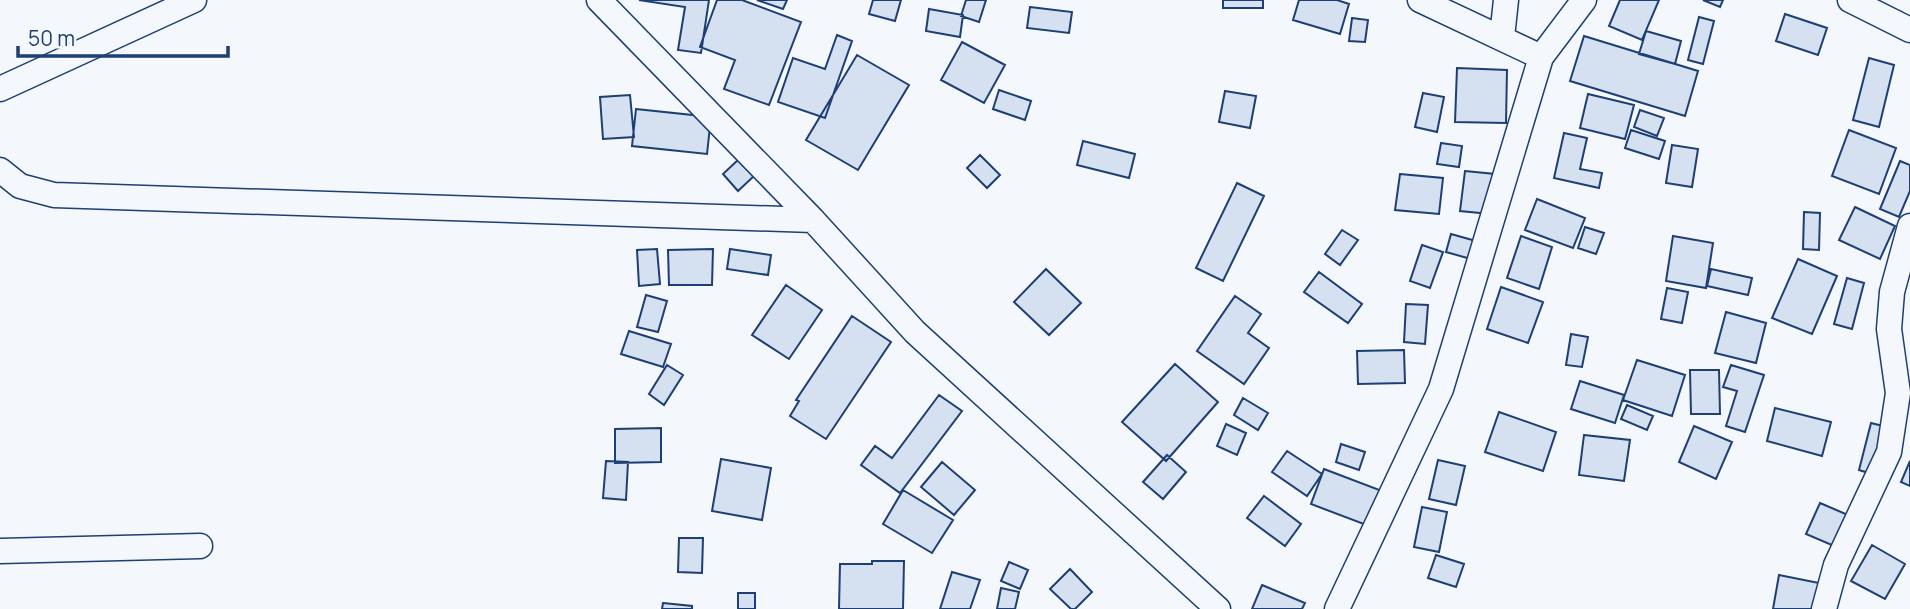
<svg xmlns="http://www.w3.org/2000/svg" width="1910" height="609" font-family="Manrope,sans-serif">
<style>
.building{fill:#d5e0f0;stroke:#1d3f73;stroke-width:2}
.lines{fill:none;stroke-linecap:round;stroke-linejoin:round}
.minor-casing{stroke:#1d3f73;stroke-width:27}
.minor{stroke:#f4f7fb;stroke-width:24}
</style>
<rect width="100%" height="100%" fill="#f4f7fb"/>
<path class="building" d="M639 0H709L701 53 678 50 685 7Z
M717 0H742L801 22 769 105 724 89 735 60 700 47Z
M757 0H787L783 9Z
M873 0H901L895 21 869 14Z
M966 0H986L979 22 961 16Z
M1223 0H1263V8H1223Z
M1299 0H1337L1349 4 1340 34 1293 20Z
M1620 0H1659L1642 40 1609 26Z
M1703 0H1723L1720 7Z
M1030 7 1072 12 1069 33 1027 28Z
M929 9 963 15 960 37 926 31Z
M1785 14 1827 28 1818 55 1776 41Z
M1699 17 1714 21 1703 64 1688 60Z
M1352 18 1368 20 1365 42 1349 41Z
M1646 31 1681 41 1675 64 1639 54Z
M837 35 852 41 825 118 778 102 793 58 825 69Z
M1584 36 1698 71 1685 116 1570 81Z
M962 42 1005 65 984 103 941 80Z
M857 55 909 85 858 170 806 140Z
M1869 58 1894 65 1879 127 1853 120Z
M1457 68 1507 70 1506 123 1455 122Z
M999 90 1031 101 1025 120 993 109Z
M1225 91 1256 96 1250 128 1219 122Z
M1423 93 1444 97 1437 132 1415 127Z
M1588 94 1634 105 1625 139 1580 128Z
M630 95 634 137 603 139 600 97Z
M636 109 711 117 707 154 632 146Z
M1640 110 1664 118 1657 136 1634 127Z
M1631 130 1665 141 1659 159 1625 148Z
M1849 130 1896 148 1879 194 1832 176Z
M1564 133 1587 138 1580 169 1602 173 1599 188 1554 178Z
M1083 141 1135 154 1129 178 1077 165Z
M1441 143 1462 146 1459 167 1437 164Z
M1672 145 1698 149 1692 187 1666 183Z
M980 155 1000 175 987 188 967 168Z
M739 159 754 176 738 191 723 174Z
M1900 161 1910 165V191L1899 217 1880 209Z
M1465 171 1505 175 1500 215 1460 211Z
M1400 174 1443 178 1439 214 1395 210Z
M1237 183 1264 196 1223 281 1196 268Z
M1537 199 1585 218 1573 248 1525 230Z
M1855 207 1895 226 1880 259 1839 240Z
M1804 212 1820 213 1819 250 1803 249Z
M1585 227 1604 233 1596 254 1578 248Z
M1342 230 1358 240 1340 265 1325 254Z
M1451 234 1483 243 1478 261 1446 252Z
M1521 236 1552 247 1539 289 1507 278Z
M1673 236 1713 243 1706 288 1666 281Z
M1422 245 1443 252 1430 288 1410 281Z
M657 249 660 284 639 286 637 250Z
M713 249 712 285H669L668 250Z
M730 249 771 255 768 275 727 269Z
M1798 259 1837 276 1812 334 1772 318Z
M1046 269 1081 303 1049 335 1014 302Z
M1711 269 1752 278 1748 295 1707 286Z
M1319 272 1362 304 1348 323 1304 292Z
M1847 278 1864 283 1852 329 1834 324Z
M786 285 822 310 789 359 752 335Z
M1501 287 1543 302 1528 343 1487 329Z
M1667 288 1688 292 1682 323 1661 319Z
M646 295 667 301 658 332 637 327Z
M1235 296 1261 314 1248 333 1269 348 1244 384 1197 351Z
M1406 304 1428 305 1425 344 1404 342Z
M1726 312 1766 323 1756 363 1715 353Z
M852 316 891 342 826 439 790 416 799 401 796 400Z
M629 331 671 344 663 367 621 354Z
M1571 334 1588 337 1582 367 1566 365Z
M1404 350 1405 383 1358 384 1357 351Z
M1637 360 1685 375 1672 416 1623 400Z
M1175 364 1218 402 1166 461 1122 422Z
M667 365 683 375 664 405 649 394Z
M1731 365 1764 375 1745 432 1726 426 1737 391 1723 387Z
M1690 370H1719L1720 414H1691Z
M1580 381 1624 395 1615 423 1571 409Z
M939 395 962 411 900 493 861 465 875 446 892 458Z
M1243 398 1268 413 1258 430 1234 415Z
M1627 405 1653 416 1647 430 1621 419Z
M1775 408 1831 422 1822 456 1767 441Z
M1499 412 1556 432 1543 471 1485 452Z
M1871 423 1887 427 1875 475 1859 470Z
M1226 424 1246 433 1237 455 1217 446Z
M1694 426 1732 442 1716 479 1679 462Z
M661 428V462L615 463V429Z
M1584 435 1630 440 1624 481 1579 475Z
M1341 444 1365 452 1359 470 1336 462Z
M1287 451 1322 474 1307 496 1272 472Z
M1167 455 1186 472 1163 499 1143 482Z
M721 459 771 468 762 520 712 511Z
M1438 460 1465 466 1456 505 1429 499Z
M606 461 628 462 626 500 603 498Z
M1910 461V486L1901 482Z
M942 462 975 490 954 515 921 487Z
M1324 469 1382 491 1369 526 1311 504Z
M903 490 953 520 932 553 883 524Z
M1264 496 1301 524 1285 546 1247 518Z
M1820 503 1855 518 1841 549 1806 534Z
M1422 507 1447 512 1439 552 1414 547Z
M679 538H703L702 573 678 572Z
M1872 545 1905 564 1885 599 1851 581Z
M1436 555 1464 564 1456 587 1428 578Z
M872 561H904L903 609H839L840 564H872Z
M1009 562 1028 570 1020 589 1001 581Z
M1070 569 1092 592 1075 609H1071L1050 589Z
M952 572 980 580 970 609H940Z
M1779 575 1819 583 1814 609H1773Z
M1262 585 1305 603 1302 609H1252Z
M1001 588 1019 592 1015 609H997Z
M738 593H755V609H738Z
M663 603 692 606V609H662Z"/>
<g class="lines">
<g class="minor-casing">
<path id="minor" d="M599 0 813 220 915 332 1218 609
M1420 0 1541 57 1584 0
M1850 0 1910 30
M1502 37 1506 0
M0 89 194 0
M0 170 20 186 54 195 813 220
M0 551 200 546
M1337 609 1441 389 1541 57
M1824 609 1836 565 1889 452 1898 393 1889 329 1892 292 1910 226"/>
</g>
<use href="#minor" class="minor"/>
</g>
<path d="M18 46v10h210v-10" fill="none" stroke="#1d3f73" stroke-width="3.5"/>
<text x="28" y="46" font-size="21" fill="#1d3f73" stroke="#f4f7fb" stroke-width="5" paint-order="stroke">50 m</text>
</svg>
